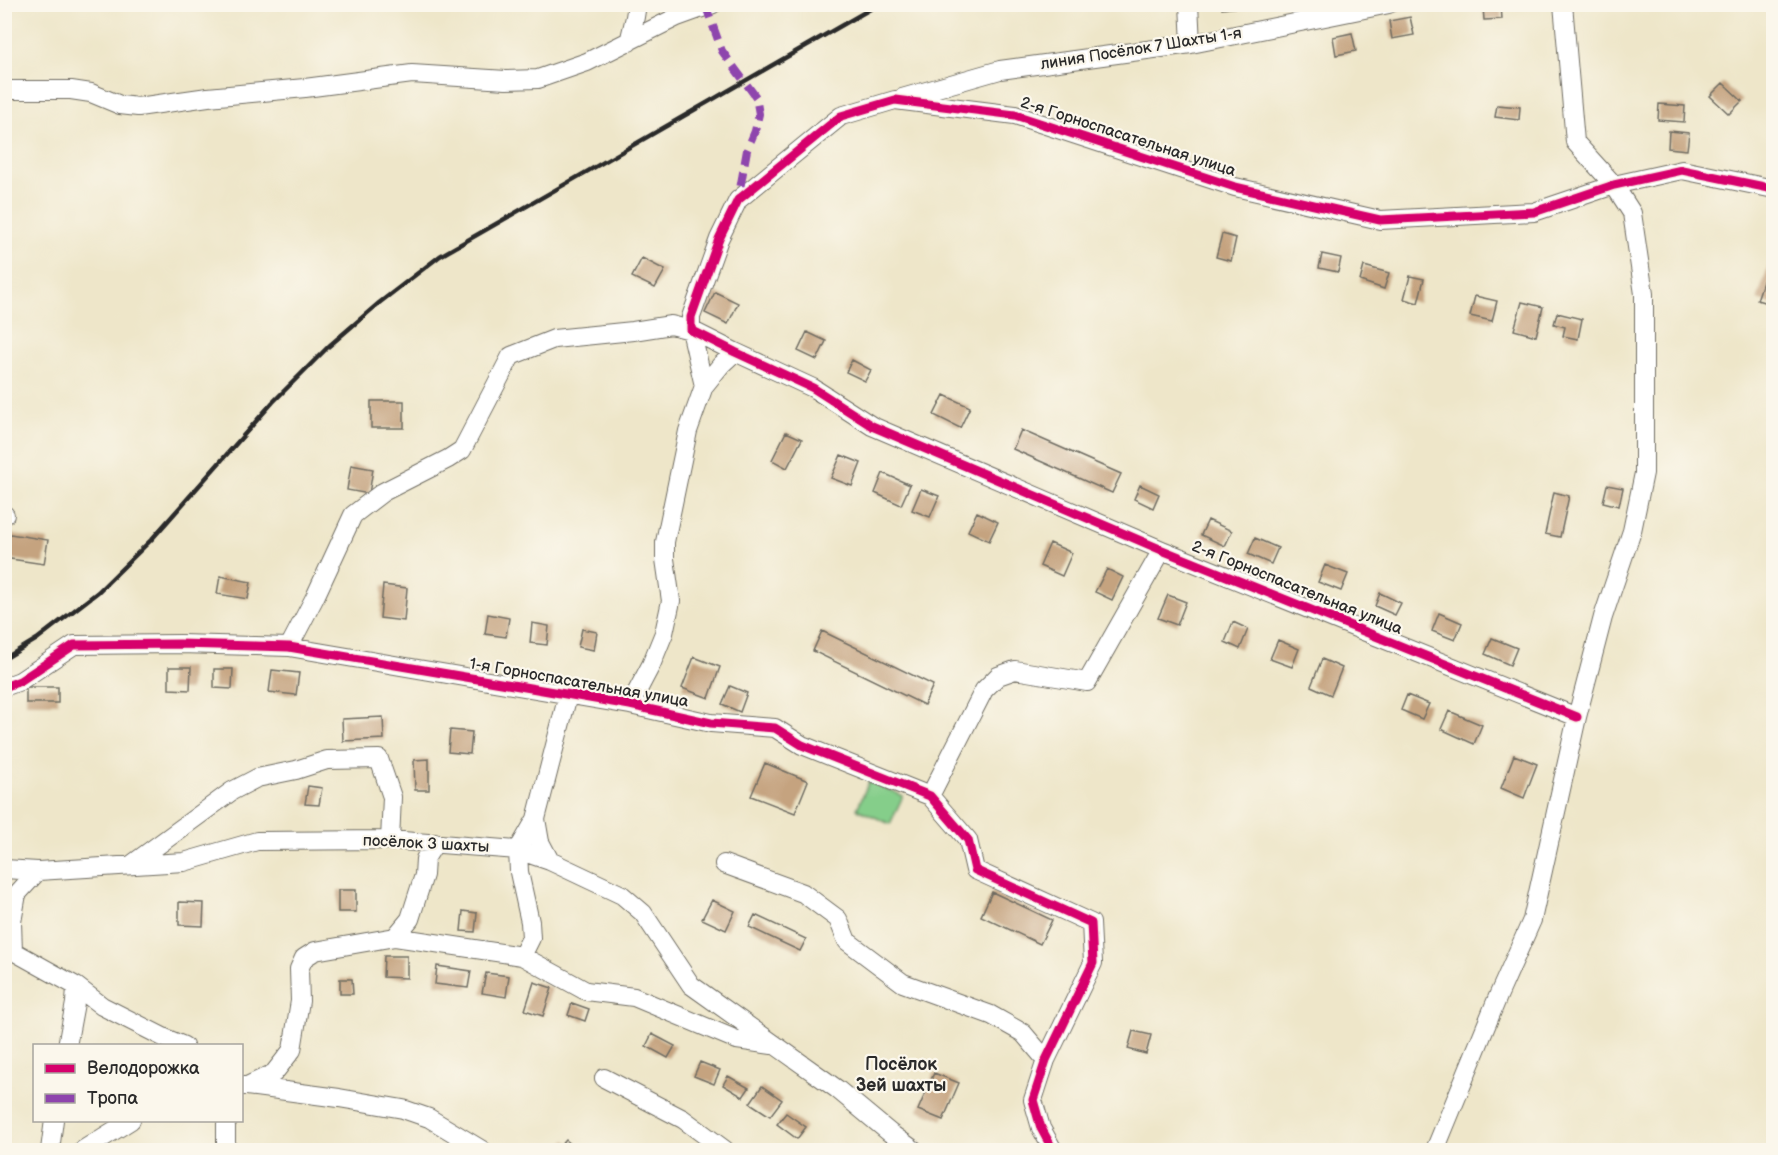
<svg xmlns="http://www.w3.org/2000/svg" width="1778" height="1155" font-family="'Balsamiq Sans',sans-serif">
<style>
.green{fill:#85ce8a;stroke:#587c5a;stroke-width:1.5}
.building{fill:#c5a37f}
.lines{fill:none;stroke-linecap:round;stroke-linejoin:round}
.minor-casing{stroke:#6f6c62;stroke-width:20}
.minor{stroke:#fff;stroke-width:18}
.rail{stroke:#2b2b2b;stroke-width:4.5}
.quiet{stroke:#8e44ad;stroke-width:8;stroke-dasharray:15 8;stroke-linecap:butt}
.cycleway-casing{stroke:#fbf7ec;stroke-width:13}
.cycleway{stroke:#d6006c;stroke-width:9}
.labels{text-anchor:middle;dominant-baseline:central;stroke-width:4.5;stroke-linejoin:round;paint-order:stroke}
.street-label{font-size:16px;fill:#2b2b2b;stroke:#fbf7ec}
.neighbourhood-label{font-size:18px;font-weight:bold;fill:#2b2b2b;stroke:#fbf7ec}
</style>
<rect width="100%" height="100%" fill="#fbf7ec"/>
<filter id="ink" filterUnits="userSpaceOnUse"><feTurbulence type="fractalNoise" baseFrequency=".0167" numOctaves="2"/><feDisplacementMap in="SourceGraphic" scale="12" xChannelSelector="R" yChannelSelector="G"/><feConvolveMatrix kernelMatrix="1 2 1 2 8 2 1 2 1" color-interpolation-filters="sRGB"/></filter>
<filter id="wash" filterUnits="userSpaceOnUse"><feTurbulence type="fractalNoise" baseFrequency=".008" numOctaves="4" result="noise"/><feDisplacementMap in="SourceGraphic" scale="24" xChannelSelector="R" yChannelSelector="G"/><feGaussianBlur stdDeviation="1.35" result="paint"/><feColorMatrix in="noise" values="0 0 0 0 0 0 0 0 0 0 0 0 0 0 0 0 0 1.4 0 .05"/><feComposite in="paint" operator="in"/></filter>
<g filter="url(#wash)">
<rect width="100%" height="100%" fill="#eee6c9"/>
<path class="green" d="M869 781 903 796 890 824 857 809Z"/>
<g id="blocks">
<path class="building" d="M1146 4H1166V8L1146 7Z
M1222 4H1239L1240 7 1222 9Z
M1501 5 1502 19 1484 20 1483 7Z
M1410 17 1414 35 1392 39 1389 21Z
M1352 33 1356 51 1336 55 1333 37Z
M1723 83 1742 101 1729 114 1710 96Z
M1659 104 1685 106 1684 122 1658 120Z
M1497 105 1520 107 1519 120 1495 117Z
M1669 131 1689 133 1687 150 1668 148Z
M1222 234 1236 238 1231 261 1216 257Z
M1774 249V305L1757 300Z
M1322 254 1341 258 1338 272 1319 268Z
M642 258 665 270 655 288 632 277Z
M1364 266 1389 273 1384 289 1360 281Z
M1410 276 1424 279 1418 303 1404 299Z
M715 292 738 303 728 324 705 313Z
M1475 296 1497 301 1492 321 1470 316Z
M1522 302 1543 307 1536 336 1514 330Z
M1557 313 1582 319 1578 339 1563 336 1565 327 1554 324Z
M807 332 826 341 817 360 798 351Z
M852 360 871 370 865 381 846 372Z
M944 395 970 407 960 428 934 415Z
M371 401H404V428H371Z
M1021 430 1121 474 1112 493 1013 449Z
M786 432 802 439 787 468 772 460Z
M841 455 861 463 852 486 831 478Z
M351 465 373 469 369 494 347 490Z
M883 473 910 485 901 505 875 493Z
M1140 485 1159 494 1153 508 1134 499Z
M1607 485 1623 488 1619 506 1603 502Z
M921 489 939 496 930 517 912 510Z
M1554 492 1569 496 1560 537 1545 534Z
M977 512 998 522 989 541 968 531Z
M1208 520 1232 531 1225 546 1201 535Z
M4 533 48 540 44 564 4 558Z
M1255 538 1278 548 1271 564 1248 554Z
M1050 543 1072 553 1062 576 1040 566Z
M1325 565 1348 574 1341 591 1318 582Z
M1107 569 1123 577 1112 600 1095 592Z
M220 576 251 582 248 599 217 594Z
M383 585 407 588 404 621 380 618Z
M1380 593 1401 603 1395 615 1375 606Z
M1168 595 1186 602 1177 625 1158 618Z
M1439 613 1462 623 1455 640 1432 631Z
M488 614 509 618 506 637 485 634Z
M1233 622 1248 629 1240 649 1225 642Z
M532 623 549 626 547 645 530 643Z
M582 629 597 632 594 650 578 647Z
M822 631 933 685 924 705 813 651Z
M1492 638 1517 648 1510 665 1485 654Z
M1278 640 1299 649 1292 667 1270 659Z
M694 657 720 667 709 698 682 688Z
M1322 659 1342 668 1331 695 1311 686Z
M169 667H191L190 690 169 689Z
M214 669H233L232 689 214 688Z
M272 670 299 673 296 695 269 692Z
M730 686 747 693 740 712 722 704Z
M26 687H58V703H26Z
M1407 695 1429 704 1422 719 1401 710Z
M1449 711 1482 725 1474 744 1441 729Z
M383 717 384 739 343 741 342 719Z
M450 730 472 732 470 754 448 752Z
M1514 755 1537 764 1524 798 1501 788Z
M429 759V790H415L414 760Z
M765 763 808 781 795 813 751 796Z
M308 786 322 788 319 805 305 804Z
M338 890H356V912H338Z
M992 892 1052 920 1040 944 981 916Z
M712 900 735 911 726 930 702 919Z
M179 902 204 903 203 926 179 925Z
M463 911 477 913 475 932 461 931Z
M755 915 806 939 800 951 749 927Z
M384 956H407V978L383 977Z
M437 966 471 971 468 988 435 984Z
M486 973 509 976 506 997 482 993Z
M340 979H352L353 994H340Z
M534 982 552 988 543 1016 525 1010Z
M572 1003 589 1009 585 1021 568 1015Z
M1133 1031 1151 1035 1146 1054 1128 1049Z
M652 1034 675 1046 668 1058 646 1046Z
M700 1062 720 1070 714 1084 694 1076Z
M934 1073 959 1083 943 1120 918 1110Z
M728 1076 749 1088 743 1097 723 1085Z
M762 1086 782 1100 770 1116 750 1103Z
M786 1113 806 1127 797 1139 777 1124Z
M566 1140 578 1150H557Z"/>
</g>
</g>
<g filter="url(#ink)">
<use href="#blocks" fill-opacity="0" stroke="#6f6c62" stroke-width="1.5"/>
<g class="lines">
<g class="minor-casing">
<path id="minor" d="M1189 4 1191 44
M629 42 635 17 637 4
M4 90H71L91 93 120 105 138 107 208 97 305 88 412 74 506 80 538 79 587 62 677 17 713 4
M902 98 1000 70 1191 44 1389 4
M704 386 721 365 735 352
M4 515H5
M289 647 315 597 353 515 383 492 448 459 462 450 511 356 554 339 633 331 671 325 691 330 704 386 688 431 665 542V559L671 601 664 633 651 665 630 705
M4 687 20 681 74 645 180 644 289 647 630 705 711 723 775 728 802 745 930 796 968 840 975 870 1091 923 1093 963 1046 1060 1033 1100 1041 1128 1053 1150
M1577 717 1162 550 872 426 813 388 735 352 691 330V317L719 239 738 200 841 116 895 100 1015 115 1235 187 1380 220 1534 212 1614 185 1682 170 1774 189
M930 796 984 690 998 676 1015 670 1087 682 1162 550
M550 861 540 842 536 819 568 695
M724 864 803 893 838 919 847 941 903 983 991 1015 1023 1033 1046 1060
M131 865 232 791 257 778 296 770 327 760 379 759 392 797 390 840
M4 869 38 871 184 862 257 841 390 840 518 850 550 861 622 895 643 913 691 985 837 1089 890 1133 914 1150
M395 937 410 919 424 875 425 859 435 843
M4 951H13L76 986 75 1003 67 1046
M13 951 12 922 17 894 38 871
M522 956 531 938 530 922 519 872 518 850 536 819
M76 986 102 1006 165 1038 184 1046
M604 1078 683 1119 725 1150
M242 1086H247L274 1073 292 1050 300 1001 299 969 304 958 315 951 395 937 522 956 586 991 634 997 737 1040 772 1045
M247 1086 339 1098 403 1109 429 1118 482 1150
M50 1150 54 1120
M83 1150 131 1120
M226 1150V1124L228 1120
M1435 1150 1499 994 1532 920 1577 717 1603 617 1632 531 1644 473V294L1632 213 1614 185 1575 142 1563 4"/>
</g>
<use href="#minor" class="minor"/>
<path class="rail" d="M4 659 37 639 98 592 151 540 273 402 329 346 379 303 440 256 879 4"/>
<path class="quiet" d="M705 4 722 51 756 97 759 114 755 131 747 150 738 200"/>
<g class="cycleway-casing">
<path id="cycleway" d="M4 687 20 681 74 645 180 644 289 647 630 705 711 723 775 728 802 745 930 796 968 840 975 870 1091 923 1093 963 1046 1060 1033 1100 1041 1128 1053 1150
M1577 717 1162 550 872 426 813 388 735 352 691 330V317L719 239 738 200 841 116 895 100 1015 115 1235 187 1380 220 1534 212 1614 185 1682 170 1774 189"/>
</g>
<use href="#cycleway" class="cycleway"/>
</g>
</g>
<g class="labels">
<g class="street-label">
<text transform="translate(1141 49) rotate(-9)">линия Посёлок 7 Шахты 1-я</text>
<text transform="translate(1128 137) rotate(18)">2-я Горноспасательная улица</text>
<text transform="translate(1297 588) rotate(22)">2-я Горноспасательная улица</text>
<text transform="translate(579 683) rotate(10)">1-я Горноспасательная улица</text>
<text transform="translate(426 844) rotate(3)">посёлок 3 шахты</text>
</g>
<g class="neighbourhood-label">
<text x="901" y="1064">Посёлок<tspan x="901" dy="21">3ей шахты</tspan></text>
</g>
</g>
<rect width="1778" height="1155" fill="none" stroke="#fbf7ec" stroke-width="24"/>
<rect x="33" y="1044" width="210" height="78" fill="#fbf7ec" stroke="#a8a59f" stroke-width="1.5"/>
<rect x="45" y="1064" width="30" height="9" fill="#d6006c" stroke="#a8a59f" stroke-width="1.5"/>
<text x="87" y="1074" font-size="18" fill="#2b2b2b">Велодорожка</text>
<rect x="45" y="1094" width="30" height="9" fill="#8e44ad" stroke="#a8a59f" stroke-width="1.5"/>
<text x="87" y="1104" font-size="18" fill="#2b2b2b">Тропа</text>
</svg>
